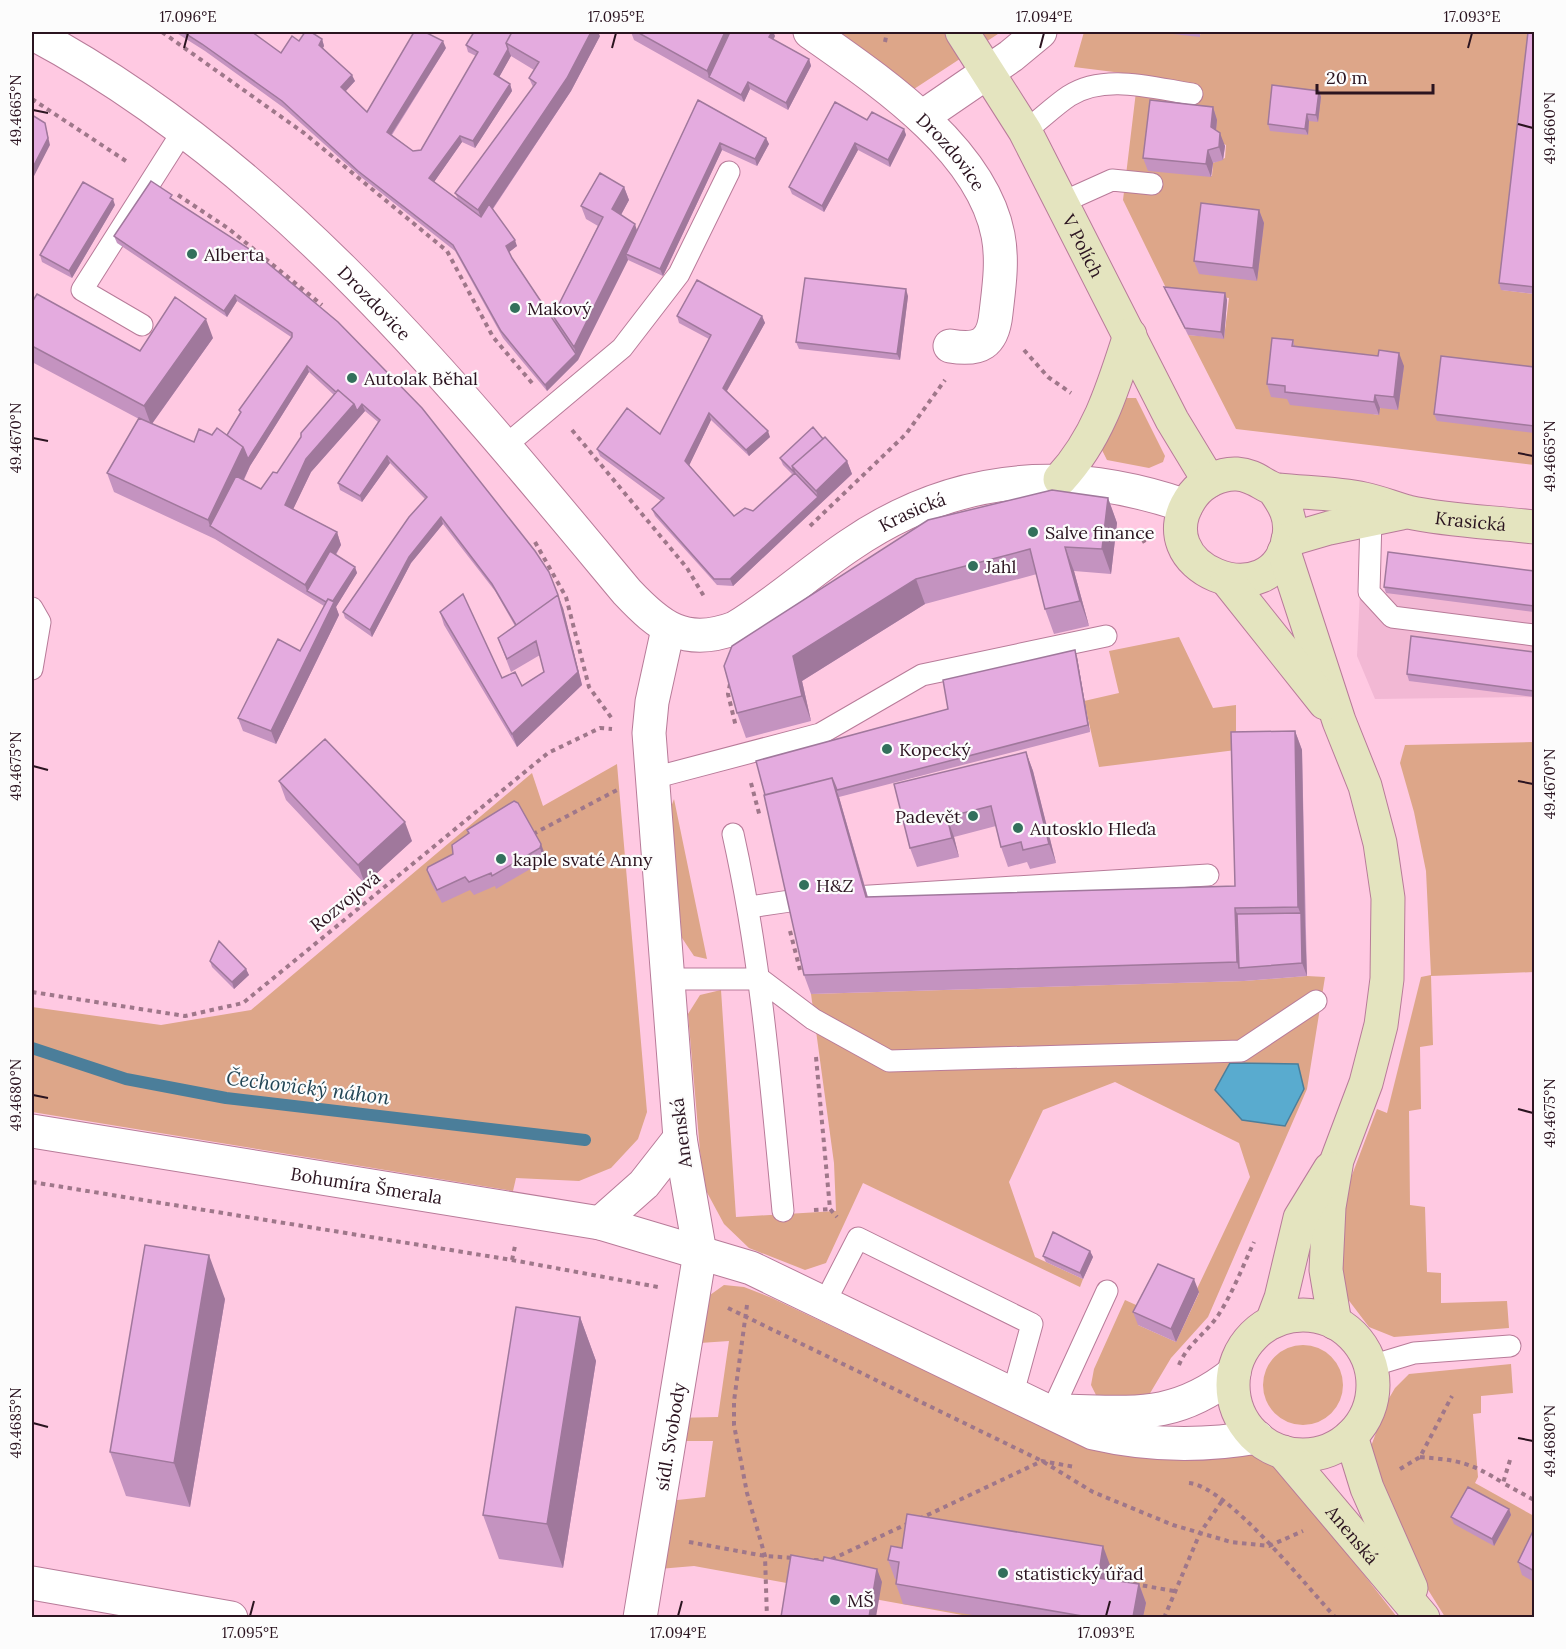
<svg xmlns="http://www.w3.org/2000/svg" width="1566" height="1649" font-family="Lora,serif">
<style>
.built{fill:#f2b8d4}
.green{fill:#dda689;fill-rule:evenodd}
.water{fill:#59abcf;stroke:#4b7e9a;stroke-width:1.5}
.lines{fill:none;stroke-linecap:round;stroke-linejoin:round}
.stream{stroke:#4b7e9a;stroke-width:12}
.lane-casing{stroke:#b87b99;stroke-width:23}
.street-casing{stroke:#b87b99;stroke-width:35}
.secondary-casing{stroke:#b87b99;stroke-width:35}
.path{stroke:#9f778a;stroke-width:4;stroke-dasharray:4.5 4.5;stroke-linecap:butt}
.lane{stroke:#fff;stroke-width:21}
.street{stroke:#fff;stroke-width:33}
.secondary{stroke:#e4e4bf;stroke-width:33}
.wall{fill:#c493c0;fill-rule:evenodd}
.shaded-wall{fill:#a0789c}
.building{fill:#e4abdf;stroke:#a0789c;stroke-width:1.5}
.ticks{fill:none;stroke:#2b1420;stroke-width:2}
.poi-dot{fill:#33705c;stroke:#fcfcfc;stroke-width:2}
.labels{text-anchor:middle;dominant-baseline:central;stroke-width:4.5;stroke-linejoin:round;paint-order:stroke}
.street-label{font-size:18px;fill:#2b1420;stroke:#fcfcfc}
.poi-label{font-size:18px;fill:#2b1420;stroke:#fcfcfc;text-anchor:start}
.water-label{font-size:20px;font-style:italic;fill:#214555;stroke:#fcfcfc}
.neatline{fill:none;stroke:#2b1420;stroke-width:2}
.ticks-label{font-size:15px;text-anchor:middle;fill:#2b1420}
</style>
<rect width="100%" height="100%" fill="#ffc9e2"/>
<path class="built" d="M1391 559 1534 577V697L1375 699 1357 656 1360 590 1386 593Z"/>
<path class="green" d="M834 32H1001L914 89Z
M1084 32H1160L1200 35 1201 32H1532L1502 290 1534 294V465L1236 429 1188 335 1224 338 1229 298 1167 290 1123 200 1138 75 1074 67ZM1215 140 1226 145 1225 158 1213 163 1212 176 1149 167ZM1292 398 1381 406 1378 415Z
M1124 398H1136L1165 456 1163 462 1149 468 1107 460 1102 450Z
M1179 637 1213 708 1236 705V750L1099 767 1084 701 1119 693 1109 651Z
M1534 742V972L1431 976 1433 1045 1420 1047 1421 1109 1409 1111 1410 1205 1425 1207 1427 1272 1441 1273V1303L1507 1301 1509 1328 1394 1337 1369 1327 1347 1298 1340 1282 1343 1210 1352 1175 1377 1109 1387 1113 1421 977 1431 975 1426 871 1414 812 1400 763 1405 745Z
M617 764 647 1112 638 1139 611 1168 579 1181 516 1178 513 1191 32 1112V1007L161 1025 251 1010 532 773 543 806Z
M674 799 707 959 694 956 682 938 670 810Z
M1307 976 1325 977 1307 1089 1208 1317 1171 1358 1146 1400 1097 1397 1091 1385 1094 1369 1125 1300 1145 1309 1138 1325 1176 1342 1199 1293 1196 1291 1250 1177 1239 1143 1115 1082 1043 1110 1009 1182 1035 1257 1083 1279 1080 1287 863 1183 826 1263 805 1270 749 1248 724 1224 703 1185 688 1014 700 995 721 990 736 1217 836 1211 834 1163 811 994 1244 981Z
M724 1285 744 1287 772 1298 1073 1441 1247 1452 1260 1457 1289 1479 1397 1617H973L694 1566 647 1570 659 1502 705 1497 713 1441H669L673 1418 718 1417 729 1341 685 1344 703 1300Z
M1263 1385a40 40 0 1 1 80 0a40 40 0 1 1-80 0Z
M1511 1364 1513 1393 1481 1396V1413L1473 1414 1478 1477 1475 1483 1534 1516V1617H1445L1402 1548 1370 1449 1388 1400 1395 1388 1409 1374Z"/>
<path class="water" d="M1230 1063 1298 1064 1304 1089 1285 1126 1242 1120 1215 1090Z"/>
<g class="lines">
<path class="stream" d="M32 1048 126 1079 226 1098 585 1140"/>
<g class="lane-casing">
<path id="lane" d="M1025 131C1040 120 1054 106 1069 96 1104 73 1153 88 1192 94
M1063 202 1112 180 1152 184
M142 325 82 290 183 131
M505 446 622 348 679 274 729 172
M1371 518 1369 592 1392 617 1534 635
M32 608 40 622 32 669
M653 778 820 734 922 675 1106 636
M733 834C761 959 771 1085 783 1211
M750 907 790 901 1208 875
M669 979H760L813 1019 889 1061 1241 1051 1316 1001
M824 1304 858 1238 1032 1324 1013 1393
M1371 1366 1414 1353 1510 1346
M1052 1411 1107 1291"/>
</g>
<g class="street-casing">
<g id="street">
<path id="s1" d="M810 32C878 80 981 148 998 235 1003 261 999 287 996 313 993 344 980 351 950 346"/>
<path id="s2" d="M32 33C276 163 452 382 627 592 660 627 685 647 735 628 775 604 811 571 850 545 955 473 1067 465 1186 506"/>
<path d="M922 117 1011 56 1040 32"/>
<path id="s3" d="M32 1131 600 1223 751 1268 1093 1433C1149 1446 1201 1447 1257 1437"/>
<path d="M600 1223 644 1184 680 1138"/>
<path d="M1060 1411C1131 1412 1174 1421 1234 1373"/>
<path d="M32 1583 231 1618"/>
<path id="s4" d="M640 1618 700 1253 680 1138 649 733 652 702 668 629"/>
</g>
</g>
<g class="secondary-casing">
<g id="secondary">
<path id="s5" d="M962 32 1025 131 1172 420 1209 481"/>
<path d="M1060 479C1098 438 1113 388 1130 335"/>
<path id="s6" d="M1274 490C1284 504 1292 517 1289 536 1276 622 1139 568 1193 495 1203 482 1221 473 1237 474 1256 475 1265 488 1278 490 1307 493 1336 493 1364 499 1379 502 1393 508 1408 512 1449 521 1493 522 1534 527"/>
<path d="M1288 540 1329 528 1401 513"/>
<path d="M1284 552 1339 721 1365 786 1380 843 1388 898 1387 979 1381 1025 1366 1083 1337 1160 1329 1207 1326 1270 1335 1323"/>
<path d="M1227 580 1325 703"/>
<circle cx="1303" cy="1385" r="70"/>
<path d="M1272 1322 1281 1298 1300 1218 1330 1169"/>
<path d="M1351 1436 1367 1488 1411 1588"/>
<path id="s7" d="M1283 1452 1423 1618"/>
</g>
</g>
<path class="path" d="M162 32 304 133 447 251 493 337 532 383
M885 42 887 32
M32 99 129 163
M178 195 229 229 322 305
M1024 350 1048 377 1071 393
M572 430 687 568 705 598
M810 526 906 434 945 380
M1138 531 1146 545
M535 542 566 597 589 687 613 720
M730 684 728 694 736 727
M751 783 760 817
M533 834 617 790
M790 931 800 970
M32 992 185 1016 243 1003 548 753 600 728 612 729
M816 1057 830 1209 837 1217
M32 1182 512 1260 658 1287
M814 1210 830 1209
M512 1260 515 1246
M747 1305 734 1401V1425L747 1493 765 1556 767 1618
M728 1308 1042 1461 1093 1492 1173 1525 1231 1542 1269 1546 1303 1531
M1179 1365C1187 1344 1207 1333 1219 1314 1233 1292 1243 1266 1254 1242
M1420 1457C1457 1460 1470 1462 1503 1483
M1510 1460 1503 1483 1534 1500
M1400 1469 1420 1457 1452 1396
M1189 1483C1228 1487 1306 1586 1336 1618
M919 1519 1042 1461 1075 1467
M689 1542 765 1556 795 1558
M814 1560 828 1561 909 1523
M1134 1584 1174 1591
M1164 1618 1200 1533 1222 1501"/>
<use href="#lane" class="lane"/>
<use href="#street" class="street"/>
<use href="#secondary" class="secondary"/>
</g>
<path class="wall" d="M175 32H252L281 53 299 41 322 39 324 46 323 48 355 81 345 92 367 112 446 48 392 135 413 151 421 150 476 56 468 52 466 45 600 36 571 91 493 209 517 246 509 252 512 258 556 324 553 316 598 226 586 219 581 206 624 187 629 200 621 215 637 230 698 100 766 138 769 144 757 166 722 150 663 276 628 260 578 360 547 391 503 338 455 251 361 177 284 108 205 51ZM511 56 534 70 529 78 533 87 455 193 458 199 434 182 462 142 475 148 512 91 510 84 499 77Z
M631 32H773L775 36 773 40 809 59 811 66 788 110 750 89 744 102 634 40Z
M1155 32H1200V37Z
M1534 32V294L1501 290 1499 283Z
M1319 91 1321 97 1318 122 1309 121 1308 135 1270 131 1268 124Z
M1213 107 1217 120 1216 131 1225 146 1223 160 1213 163 1211 177 1148 171 1143 158Z
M867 120 904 129 906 135 890 167 858 150 824 212 792 194 789 187Z
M173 200 257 254 258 257 563 608 582 685 517 747 444 625 440 612 502 678 522 686 544 672 540 655 511 672 498 638 515 626 495 591 443 524 411 563 372 637 345 618 343 612 425 499 390 463 362 502 340 490 338 483 378 422 365 411 311 472 293 509 337 532 341 545 336 555 355 567 357 573 336 607 339 615 276 744 243 731 238 718 300 651 324 606 215 539 114 492 107 473 139 419 32 362V302L140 351 213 338 152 424 194 442 212 435H227L240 413 239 410 291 337 237 301 227 317 117 243 114 236ZM309 372 334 395 277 473 261 489 244 480 250 466Z
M115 205 72 278 42 262 40 255Z
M1259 210 1264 223 1257 281 1199 274 1194 261Z
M1164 287 1225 293 1227 300 1224 339 1188 335Z
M908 296 900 360 799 349 796 342Z
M677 316H762L765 323 727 391 770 437 749 456 711 420 689 465 734 516 753 511 792 474 783 465 780 458 823 439 847 461 852 474 733 586 717 585 655 516 652 509 661 501 600 456 597 449 660 434 709 339 679 323Z
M1293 340 1295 347 1404 366 1398 410 1380 408 1379 415 1290 405 1287 399 1271 397 1267 384Z
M1534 367V433L1437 421 1434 414Z
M1108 498 1117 523 1111 574 1074 571 1089 626 1054 634 1045 609 1037 574 925 604 802 681 811 721 746 738 737 713 732 646Z
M1534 571V612L1386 593 1384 587Z
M1534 652V697L1409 681 1407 674Z
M1077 657 1090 732 839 797 868 897 1235 886 1295 731 1302 750 1307 976 1244 981 811 994 804 975 765 795 948 709Z
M1026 752 1033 771 1056 863 1030 869 1027 862 1008 867 1001 847 996 826 954 837 959 857 917 867 910 848Z
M279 781 412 841 365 884 286 800Z
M514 801 546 857 544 861 496 889 495 886 474 895 470 890 442 903 431 883 427 870 453 854 468 833 467 830Z
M210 961 246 969 249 975 234 989 212 967Z
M1090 1251 1093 1257 1083 1279 1046 1262 1043 1256Z
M1199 1292 1176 1342 1138 1325 1133 1312Z
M225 1299 190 1507 126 1496 110 1452Z
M580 1317 596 1361 563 1568 499 1559 483 1515Z
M1509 1509 1511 1515 1494 1546 1454 1524 1451 1517Z
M1534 1529V1582L1522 1575 1518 1562Z
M888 1560 1110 1565 1108 1579 1139 1584 1146 1603 1143 1617H985L903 1604 896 1584 897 1579H895Z"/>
<path class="shaded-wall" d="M591 32H598L600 36 571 91 483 223 478 210Z
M725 32H735L709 77 707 71Z
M772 32H773L775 36 771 44 769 37Z
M322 39 324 46 321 51 319 45Z
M443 41 446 48 389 138 387 132Z
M508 49 511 56 497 81 494 74Z
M809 59 811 66 788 110 786 103Z
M352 75 355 81 343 94 341 87Z
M748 82 750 89 744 102 741 95Z
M510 84 512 91 475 148 473 141Z
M1319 91 1321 97 1318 122 1316 115Z
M1213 107 1217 120 1215 140 1211 127Z
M1307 114 1309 121 1308 135 1305 129Z
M45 123 50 145 32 180V169Z
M904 129 906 135 890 167 888 160Z
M1220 133 1225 146 1223 160 1219 147Z
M460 136 462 142 432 185 429 178Z
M766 138 769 144 757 166 755 159Z
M720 143 722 150 663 276 660 269Z
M855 143 858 150 824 212 822 206Z
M1208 150 1213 163 1211 177 1206 164Z
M624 187 629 200 617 222 612 209Z
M113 199 115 205 72 278 69 271Z
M1259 210 1264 223 1257 281 1253 268Z
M635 224 639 237 626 254 628 260 578 360 547 391 545 385 576 354 574 347Z
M515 240 517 246 508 253 506 246Z
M906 289 908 296 900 360 897 354Z
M1225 293 1227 300 1224 339 1221 332Z
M235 295 237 301 227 317 224 311Z
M762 316 765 323 725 394 723 388Z
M206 319 213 338 151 425 144 406Z
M1399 353 1404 366 1398 410 1394 397Z
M307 366 309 372 250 466 219 531 210 526 208 520 243 447Z
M1375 395 1380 408 1379 415 1374 402Z
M354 404H362L365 411 311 472 289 518 285 505 306 459Z
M709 413 711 420 688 468 685 461Z
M768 431 770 437 749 456 746 450Z
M387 456 390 463 362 502 360 496Z
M847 461 852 474 733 586 730 579 818 497 816 491Z
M1108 498 1117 523 1111 574 1102 549Z
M441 517 443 524 411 563 372 637 370 630 409 557Z
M337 532 341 545 312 594 307 591 305 585Z
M1065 547 1074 571 1089 626 1080 601Z
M355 567 357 573 336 607 339 615 276 744 271 731 330 605Z
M916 579 925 604 802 681 811 721 802 696 793 656Z
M558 595 563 608 582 685 517 747 512 734 578 672Z
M1075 650 1077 657 1090 732 1088 725Z
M1295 731 1302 750 1305 926 1298 907Z
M1026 752 1033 771 1056 863 1049 844Z
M832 778 839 797 873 916 866 897Z
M947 817 954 837 959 857 952 838Z
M405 822 412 841 365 884 358 865Z
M541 844 546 857 544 861 540 848Z
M1235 908 1242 927 1239 968 1237 962Z
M1301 913 1305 926 1307 976 1302 963Z
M246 969 249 975 234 989 232 982Z
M1090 1251 1093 1257 1083 1279 1080 1273Z
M209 1255 225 1299 190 1507 174 1463Z
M1194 1279 1199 1292 1176 1342 1171 1329Z
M580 1317 596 1361 563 1568 547 1524Z
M1509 1509 1511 1515 1494 1546 1492 1539Z
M1103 1546 1110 1565 1105 1597 1098 1578Z
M877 1569 882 1582 876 1617H869Z
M1139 1584 1146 1603 1143 1617H1133Z"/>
<path class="building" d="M183 32H252L281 53 292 36 299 41 305 32H311L322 39 319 45 352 75 341 87 367 112 414 32H425L443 41 387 132 413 151 421 150 478 52 466 45 474 32H512L506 43 508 49 494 74 510 84 473 141 460 136 429 178 481 217 489 204 515 240 506 246 512 258 576 354 545 385 501 331 453 245 358 171 282 101 202 44Z
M512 32H591L567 78 478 210 455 193 536 83 529 78 539 62 506 43Z
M637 32H725L707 71Z
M730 32H772L769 37 809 59 786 103 748 82 741 95 709 77Z
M1528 32H1534V287L1499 283Z
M1272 85 1319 91 1316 115 1307 114 1305 129 1268 124Z
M698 100 766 138 755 159 720 143 660 269 626 254Z
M1150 100 1213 107 1211 127 1220 133 1219 147 1208 150 1206 164 1143 158Z
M835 102 867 120 872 112 904 129 888 160 855 143 822 206 789 187Z
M32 115 45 123 48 138 32 169Z
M600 173 624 187 612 209 635 224 574 347 553 316 603 217 581 206Z
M151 181 172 195 170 198 257 254V257L259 256 338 322 422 408 535 551 549 572 558 595 516 625 492 584 441 517 409 557 370 630 343 612 409 517 427 497 387 456 360 496 338 483 380 420 362 404 357 411 354 404 338 390 336 392 307 366 248 459 243 447 227 435 241 412 239 410 292 337V333L235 295 224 311 114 236Z
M83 182 113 199 69 271 40 255Z
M1201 203 1259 210 1253 268 1194 261Z
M805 278 906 289 897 354 796 342Z
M697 280 762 316 723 388 768 431 746 450 709 413 685 461 734 516 745 508 753 511 795 473 780 458 813 427 823 439 792 466 795 473 818 497 730 579H714L652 509 664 498 597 449 627 408 660 434 711 335 677 316Z
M1164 287 1225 293 1221 332 1185 328Z
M37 294 140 351 175 297 206 319 144 406 32 346V302Z
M1272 338 1293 340 1292 346 1378 356 1379 350 1399 353 1394 397 1375 395 1374 402 1285 392V386L1267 384Z
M1441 356 1534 367V426L1434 414Z
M338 390 354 404 306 459 285 505 337 532 305 585 210 526 236 476 261 489 273 472 277 473 301 437V433Z
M139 418 194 442 199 429 212 435 217 428 243 447 208 520 107 473Z
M825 437 847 461 816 491 792 466Z
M1052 490 1108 498 1102 549 1065 547 1080 601 1045 609 1030 549 916 579 793 656 802 696 737 713 724 666 732 646 928 520Z
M330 551 355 567 333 601 328 599 326 602 307 591Z
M1388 552 1534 571V606L1384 587Z
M463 594 502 678 515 672 522 686 544 672 536 641 507 659 498 638 558 595 578 672 512 734 440 612Z
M328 599 334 602 271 731 238 718 278 639 300 651Z
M1411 636 1534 652V691L1407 674Z
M1075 650 1088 725 837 790 832 778 765 795 756 761 948 709 943 680Z
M1295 731 1298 907 1235 908 1237 962 804 975 764 795 832 778 866 897 1235 886 1231 732Z
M325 739 405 822 358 865 279 781Z
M1026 752 1049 844 1023 850 1021 842 1001 847 991 806 947 817 952 838 910 848 894 784Z
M514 801 518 803 541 844 540 848 492 876 491 873 469 882 465 877 437 890 427 870 428 867 453 854 452 845 469 833 467 830Z
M1301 913 1302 963 1239 968 1237 914Z
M219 941 246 969 232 982 210 961Z
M1053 1232 1090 1251 1080 1273 1043 1256Z
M145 1245 209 1255 174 1463 110 1452Z
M1158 1264 1194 1279 1171 1329 1133 1312Z
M516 1307 580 1317 547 1524 483 1515Z
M1468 1487 1509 1509 1492 1539 1451 1517Z
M907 1514 1103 1546 1098 1578 1139 1584 1133 1617H1088L896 1584 899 1562 888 1560 891 1546 902 1548Z
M1534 1529V1571L1518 1562Z
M791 1555 823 1561 824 1557 877 1569 869 1617H781Z"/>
<path class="ticks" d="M184 48 188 33M612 48 616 33M1040 48 1044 33M1468 48 1472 33M33 110 48 113M1518 124 1533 128M33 438 48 441M1518 453 1533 456M33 766 48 770M1518 781 1533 784M33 1095 48 1098M1518 1109 1533 1113M33 1423 48 1427M1518 1438 1533 1441M250 1616 254 1601M678 1616 682 1601M1106 1616 1110 1601"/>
<g class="poi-dot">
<circle cx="192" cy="254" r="6"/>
<circle cx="515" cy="308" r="6"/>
<circle cx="352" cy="378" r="6"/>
<circle cx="1033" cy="532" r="6"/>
<circle cx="973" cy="566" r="6"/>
<circle cx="887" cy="749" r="6"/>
<circle cx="973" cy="816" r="6"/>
<circle cx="1018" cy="828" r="6"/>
<circle cx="501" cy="859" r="6"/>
<circle cx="804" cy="885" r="6"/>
<circle cx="1003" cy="1573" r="6"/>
<circle cx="835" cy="1600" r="6"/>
</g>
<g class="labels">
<g class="street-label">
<text stroke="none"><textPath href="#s1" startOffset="186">Drozdovice</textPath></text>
<text stroke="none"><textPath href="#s5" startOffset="246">V Polích</textPath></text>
<text stroke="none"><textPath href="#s2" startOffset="438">Drozdovice</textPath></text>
<text stroke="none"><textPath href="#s2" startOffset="1158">Krasická</textPath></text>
<text stroke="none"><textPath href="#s6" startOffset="536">Krasická</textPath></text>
<text transform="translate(345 901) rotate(-39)">Rozvojová</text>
<text transform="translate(681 1133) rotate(-97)">Anenská</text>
<text stroke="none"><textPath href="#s3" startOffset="339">Bohumíra Šmerala</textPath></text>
<text stroke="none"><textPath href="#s4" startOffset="184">sídl. Svobody</textPath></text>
<text stroke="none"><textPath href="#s7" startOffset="108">Anenská</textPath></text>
</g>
<g class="poi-label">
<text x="204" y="254">Alberta</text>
<text x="527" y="308">Makový</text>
<text x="364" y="378">Autolak Běhal</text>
<text x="1045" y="532">Salve finance</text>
<text x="985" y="566">Jahl</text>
<text x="899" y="749">Kopecký</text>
<text x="961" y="816" text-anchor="end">Padevět</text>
<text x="1030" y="828">Autosklo Hleďa</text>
<text x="513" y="859">kaple svaté Anny</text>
<text x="816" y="885">H&amp;Z</text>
<text x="1015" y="1573">statistický úřad</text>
<text x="847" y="1600">MŠ</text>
</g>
<g class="water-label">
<text transform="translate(308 1087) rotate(7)">Čechovický náhon</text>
</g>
</g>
<rect width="1566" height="1649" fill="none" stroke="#fcfcfc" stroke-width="66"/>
<path d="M1317 84v9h116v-9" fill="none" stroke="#2b1420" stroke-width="3"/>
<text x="1326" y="84" font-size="18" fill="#2b1420" stroke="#fcfcfc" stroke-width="4.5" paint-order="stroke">20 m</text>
<rect x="33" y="33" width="1500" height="1583" class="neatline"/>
<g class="ticks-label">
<text x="188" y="22">17.096°E</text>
<text x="616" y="22">17.095°E</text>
<text x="1044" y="22">17.094°E</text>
<text x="1472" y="22">17.093°E</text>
<text transform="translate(16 110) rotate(-90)" y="5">49.4665°N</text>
<text transform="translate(1550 128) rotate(-90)" y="5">49.4660°N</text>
<text transform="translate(16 438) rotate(-90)" y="5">49.4670°N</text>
<text transform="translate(1550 456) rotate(-90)" y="5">49.4665°N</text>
<text transform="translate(16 766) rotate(-90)" y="5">49.4675°N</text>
<text transform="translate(1550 784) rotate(-90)" y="5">49.4670°N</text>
<text transform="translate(16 1095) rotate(-90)" y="5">49.4680°N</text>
<text transform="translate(1550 1113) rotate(-90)" y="5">49.4675°N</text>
<text transform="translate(16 1423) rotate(-90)" y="5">49.4685°N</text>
<text transform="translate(1550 1441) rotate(-90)" y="5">49.4680°N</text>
<text x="250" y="1638">17.095°E</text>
<text x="678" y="1638">17.094°E</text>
<text x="1106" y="1638">17.093°E</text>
</g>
</svg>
